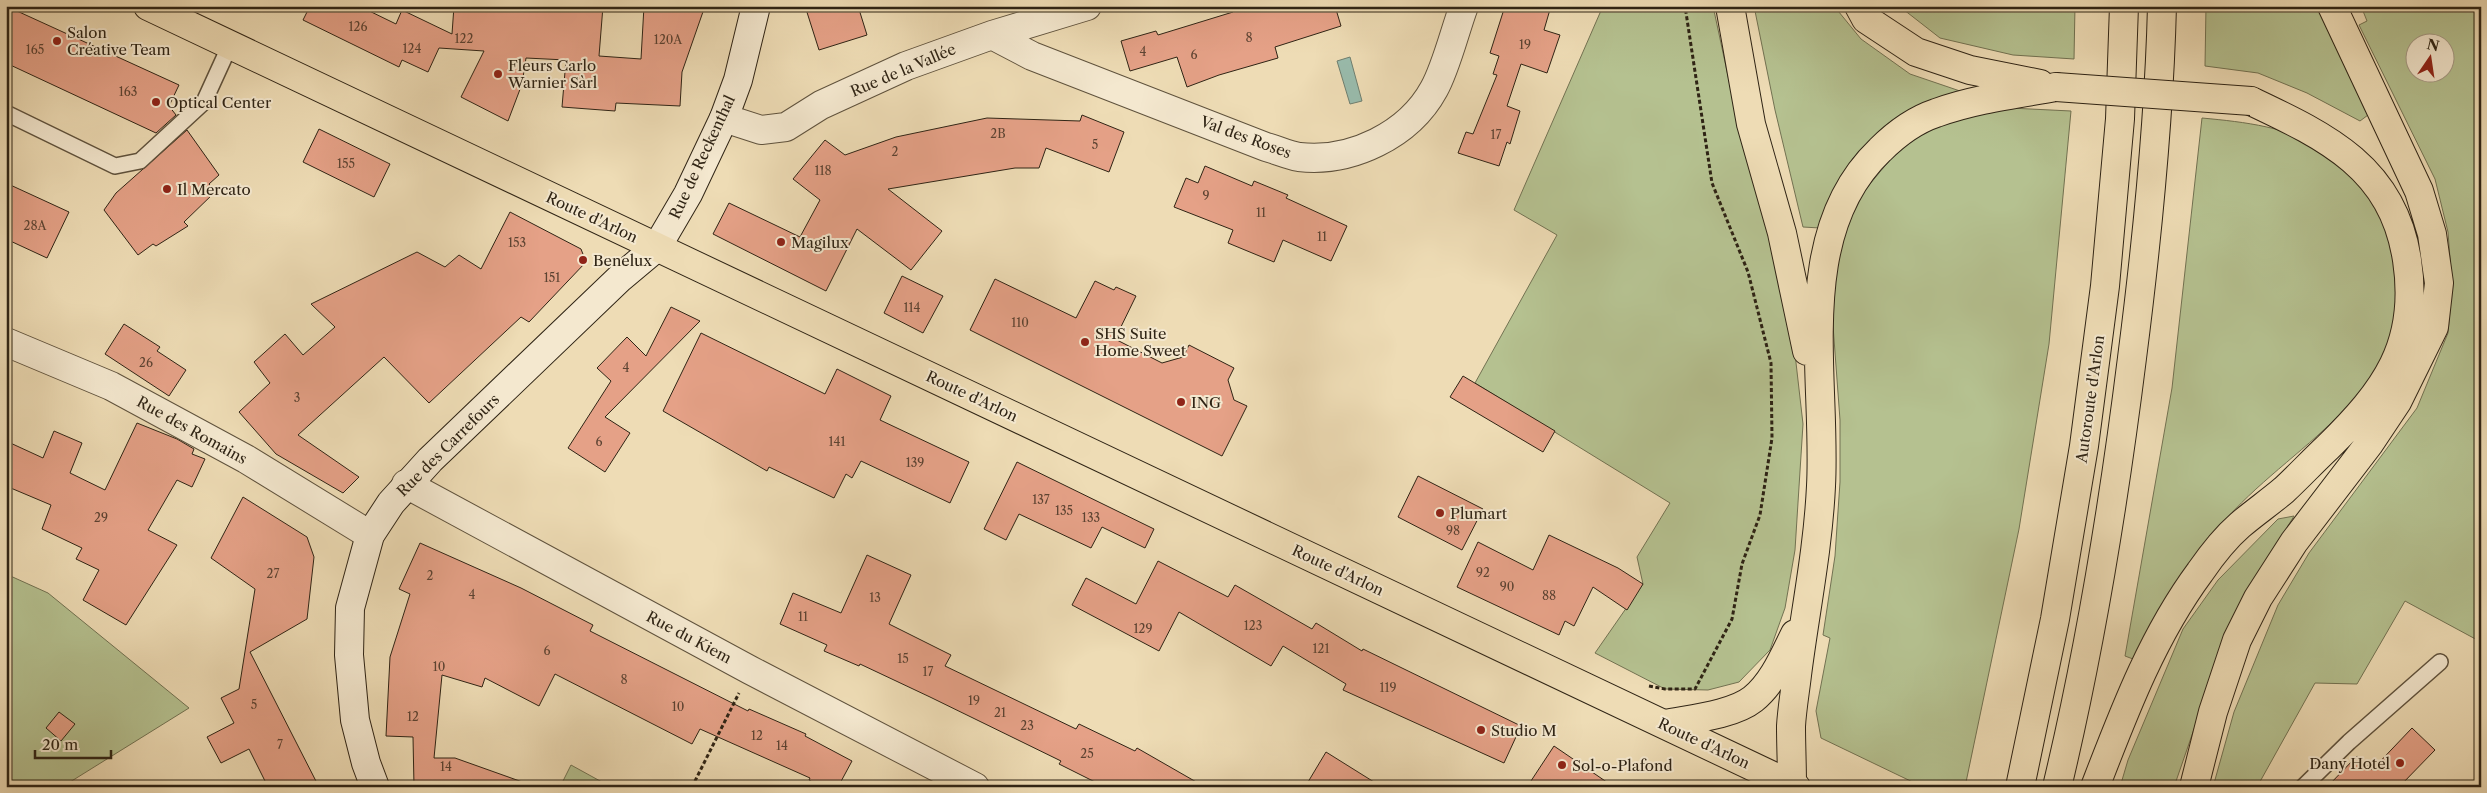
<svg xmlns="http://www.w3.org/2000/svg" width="2487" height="793" font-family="'Libre Caslon Text',serif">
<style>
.green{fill:#b5c190;stroke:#727252;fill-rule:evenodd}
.water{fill:#99bcad;stroke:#6f7f70}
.building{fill:#e5a187;stroke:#2f2415}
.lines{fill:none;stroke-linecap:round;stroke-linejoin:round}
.lane-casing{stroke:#5f523d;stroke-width:18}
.street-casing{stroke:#5f523d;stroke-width:30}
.secondary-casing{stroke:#2f2415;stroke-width:30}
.primary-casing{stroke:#2f2415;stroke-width:30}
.highway-casing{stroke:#2f2415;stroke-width:30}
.path{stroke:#2f2415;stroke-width:3;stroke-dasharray:4 2.5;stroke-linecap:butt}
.lane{stroke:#f4e8cf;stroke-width:15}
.street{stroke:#f4e8cf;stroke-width:28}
.secondary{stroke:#f4e8cf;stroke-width:28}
.primary{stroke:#eedcb5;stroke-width:28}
.highway{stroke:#eedcb5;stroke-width:28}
.highway-bridge-casing{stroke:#2f2415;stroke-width:30;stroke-linecap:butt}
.highway-bridge{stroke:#eedcb5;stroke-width:28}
.poi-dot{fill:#8f2418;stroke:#f4e8cf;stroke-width:2}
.labels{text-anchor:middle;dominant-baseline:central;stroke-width:4;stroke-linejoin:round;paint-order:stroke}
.number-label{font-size:12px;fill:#5c4332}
.poi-label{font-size:15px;fill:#2f2415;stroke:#f4e8cf;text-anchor:start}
.street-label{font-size:15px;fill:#2f2415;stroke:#f4e8cf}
</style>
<rect width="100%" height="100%" fill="#eedcb5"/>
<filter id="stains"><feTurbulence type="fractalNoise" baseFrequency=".004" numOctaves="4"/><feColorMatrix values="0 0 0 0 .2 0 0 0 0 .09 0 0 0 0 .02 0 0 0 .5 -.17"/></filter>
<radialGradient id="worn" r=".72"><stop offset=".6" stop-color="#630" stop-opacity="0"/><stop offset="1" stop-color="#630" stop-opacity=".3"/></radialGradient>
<path class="green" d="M1603 6H1713L1740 132 1770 234 1795 354 1803 424 1795 550 1785 608 1770 650 1739 682 1708 690 1665 689 1595 653 1643 584 1637 557 1670 503 1475 383 1557 235 1514 210Z
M1754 6H1834L1861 39 1910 74 1960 91 1894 121 1853 158 1820 228 1803 227 1775 110Z
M1899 6H2075L2074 59 2013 55 1940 38Z
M2206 6H2320L2368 115 2360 121 2307 93 2258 73 2205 66Z
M2361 6H2481V642L2405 601 2357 684 2315 683 2257 787H2213L2234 712 2278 605 2309 553 2417 408 2448 333 2452 285 2448 232 2435 179 2359 25 2367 21ZM2414 42H2444V72H2414Z
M2010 108 2071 111 2049 344 2019 529 1965 787H1923L1821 738 1816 711 1830 638 1823 635 1835 556 1840 482V420L1832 312 1838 245 1851 207 1903 144 1940 122Z
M2202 118C2245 122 2289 127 2326 150 2345 162 2359 184 2372 201 2385 220 2390 243 2394 265 2417 389 2297 440 2228 517 2188 561 2160 606 2133 659L2125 656 2172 388Z
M2294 516 2249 590 2202 706 2174 787H2120L2128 760 2183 629 2218 580 2278 519Z
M6 574 48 593 189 708 62 787H6Z
M571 765 611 787H560Z"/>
<path class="water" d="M1350 57 1362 101 1350 104 1337 61Z"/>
<path class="building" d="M6 6 179 85 169 106 176 115 156 133 6 63Z
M310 6H359L396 24 402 10 452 34 454 6H603L599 56 641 59 644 6H705L682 72 680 106 616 103 615 111 562 107 566 60 526 58 522 84 508 121 461 97 484 51 439 48 428 72 402 60 399 67 303 20Z
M805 6H858L867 35 819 50Z
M1232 6H1335L1341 26 1275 47 1278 58 1219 75 1187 87 1177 57 1130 71 1121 41 1156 31 1158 35 1233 12Z
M1505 6H1551L1544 30 1560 35 1547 73 1521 64 1507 106 1520 111 1510 144 1507 142 1499 166 1458 153 1466 132 1473 134 1497 75 1493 74 1499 56 1490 53Z
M1082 115 1124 132 1109 172 1046 148 1039 168H1015L888 189 942 231 911 270 857 229 826 291 713 234 729 203 800 237 820 200 793 179 825 140 845 155 896 137 987 118 1080 121Z
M319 129 390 164 374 197 303 162Z
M187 130 219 175 209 184 215 192 184 222 188 226 156 246 153 244 138 255 104 210 116 193Z
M1205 166 1252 186 1254 181 1288 195 1286 198 1347 226 1331 261 1283 240 1274 262 1228 243 1233 230 1174 207 1186 178 1198 183Z
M6 183 69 212 47 258 6 239Z
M510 212 581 249 586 262 529 322 521 317 429 403 384 357 298 435 359 477 343 493 276 454 239 412 270 383 254 362 285 334 303 355 335 327 311 304 417 252 445 267 459 255 481 269Z
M902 276 943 296 923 333 884 313Z
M995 279 1076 318 1095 281 1114 290 1116 287 1136 296 1115 339 1162 363 1183 357 1189 345 1234 368 1228 380 1234 400 1247 406 1222 456 970 330Z
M671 307 700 321 605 417 630 433 605 472 568 448 611 381 597 368 627 337 646 356Z
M124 324 160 347 157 351 186 370 169 396 105 354Z
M701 333 825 394 837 369 891 396 880 420 969 462 950 503 861 461 852 478 846 474 834 498 769 467 767 471 663 411Z
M1463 376 1555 431 1543 452 1450 397Z
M137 423 177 439 194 449 192 454 205 459 192 487 177 480 148 530 177 545 126 625 83 600 99 570 76 559 82 548 42 529 51 505 6 486V441L43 458 54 431 82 443 70 473 105 490Z
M1017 462 1154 529 1145 548 1102 527 1091 548 1019 514 1006 540 984 529Z
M1418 476 1483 509 1462 550 1398 517Z
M243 497 307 537 314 557 307 619 250 652 319 787H268L249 749 221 763 207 737 234 723 221 698 239 689 255 589 211 558Z
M1549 535 1618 568 1643 584 1627 610 1593 587 1574 626 1565 621 1559 635 1457 587 1478 542 1533 570Z
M420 543 521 588 593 625 590 631 748 711 749 709 806 734 805 736 852 761 838 787H821L809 780 810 778 700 729 692 744 555 674 539 706 485 678 482 687 442 675 434 758H455L528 784V787L414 786 413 737 386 736 390 657 410 594 399 589Z
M867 555 911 575 889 624 951 655 945 666 1076 729 1079 724 1135 751 1137 748 1205 787H1105L1059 764 1061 761 930 697 860 664 859 666 824 651 827 645 780 624 793 593 841 613Z
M1158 561 1228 597 1235 585 1312 629 1316 623 1362 651 1363 649 1521 726 1504 763 1343 690 1346 684 1283 646 1271 666 1179 612 1159 651 1072 605 1086 578 1136 604Z
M59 712 75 724 61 741 46 728Z
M2412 728 2435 750 2399 787H2327L2357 756 2372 770Z
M1554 746 1614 787H1527Z
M1326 752 1382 787H1305Z"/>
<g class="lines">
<g class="lane-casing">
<path id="lane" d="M6 113 115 166 140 161 204 102 230 45
M2303 787 2349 742 2440 662"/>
</g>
<g class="street-casing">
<path id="street" d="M992 35 1032 56 1266 147C1277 150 1288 155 1299 157 1351 163 1409 135 1434 89 1446 68 1455 30 1464 6
M724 118 761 130 786 127 821 105 906 66 992 35 1087 6
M6 342 111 386 246 459 370 535
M406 484 750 670 975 787"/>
</g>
<g class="secondary-casing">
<path id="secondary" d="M375 787 366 763 355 720 349 655 350 608 370 535 391 503 430 460 620 278 657 247 688 194 724 118 738 80 756 6"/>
</g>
<g class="primary-casing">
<path id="primary" d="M148 6 1796 787"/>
</g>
<g class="highway-casing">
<path id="highway" d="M1730 6 1751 124 1782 233 1807 351
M1859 6 1866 19 1916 52 1970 70 2040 84
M1665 724C1690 719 1733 715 1753 699 1773 683 1784 656 1795 634
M1792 785C1792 765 1791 745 1791 726 1792 709 1795 692 1797 675 1805 612 1818 550 1821 486 1827 377 1791 235 1880 150 1895 135 1915 120 1936 113 1974 99 2016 94 2056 87
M2020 787 2055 619 2084 446 2105 286 2120 119 2124 6
M2057 787C2091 645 2114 502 2132 358 2147 241 2159 124 2162 6
M2095 787C2124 712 2152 637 2200 572 2211 556 2225 538 2240 525 2254 513 2270 502 2284 490 2299 476 2313 461 2328 447 2385 391 2420 345 2407 260 2393 168 2327 137 2251 101
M2194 787 2213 712 2237 640 2258 598 2294 542 2369 444 2397 402 2434 327 2439 283 2432 234 2419 191 2332 6"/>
</g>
<path class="path" d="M1649 686 1665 689H1695L1732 619 1742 564 1760 515 1772 438 1771 363 1748 272 1712 183 1685 6
M692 787 739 693"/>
<use href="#lane" class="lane"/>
<use href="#street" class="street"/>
<use href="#secondary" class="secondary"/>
<use href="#primary" class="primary"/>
<use href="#highway" class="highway"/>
<g class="highway-bridge-casing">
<path id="highway-bridge" d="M2056 87 2251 101"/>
</g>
<use href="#highway-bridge" class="highway-bridge"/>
</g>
<g class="poi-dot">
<circle cx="57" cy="41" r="5"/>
<circle cx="498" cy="74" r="5"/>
<circle cx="156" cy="102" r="5"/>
<circle cx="167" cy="189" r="5"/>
<circle cx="781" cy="242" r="5"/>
<circle cx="583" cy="260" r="5"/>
<circle cx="1085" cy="342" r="5"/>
<circle cx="1181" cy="402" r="5"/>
<circle cx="1440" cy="513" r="5"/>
<circle cx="1481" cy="730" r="5"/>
<circle cx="2400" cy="763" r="5"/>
<circle cx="1562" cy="765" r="5"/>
</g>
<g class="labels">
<g class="number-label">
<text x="358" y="26">126</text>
<text x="1249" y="37">8</text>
<text x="464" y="38">122</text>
<text x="668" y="39">120A</text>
<text x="1525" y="44">19</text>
<text x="412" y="48">124</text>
<text x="35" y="49">165</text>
<text x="1143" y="51">4</text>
<text x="1194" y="54">6</text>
<text x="128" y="91">163</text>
<text x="998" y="133">2B</text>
<text x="1496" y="134">17</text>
<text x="1095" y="144">5</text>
<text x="895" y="151">2</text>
<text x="346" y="163">155</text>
<text x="823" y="170">118</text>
<text x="1206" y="195">9</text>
<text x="1261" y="212">11</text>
<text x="35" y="225">28A</text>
<text x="1322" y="236">11</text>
<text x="517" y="242">153</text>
<text x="552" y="277">151</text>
<text x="912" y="307">114</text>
<text x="1020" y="322">110</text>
<text x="146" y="362">26</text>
<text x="626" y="367">4</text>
<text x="297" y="397">3</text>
<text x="599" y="441">6</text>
<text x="837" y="441">141</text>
<text x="915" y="462">139</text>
<text x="1041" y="499">137</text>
<text x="1064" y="510">135</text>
<text x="101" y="517">29</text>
<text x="1091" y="517">133</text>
<text x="1453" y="530">98</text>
<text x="1483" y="572">92</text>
<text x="273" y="573">27</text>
<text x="430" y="575">2</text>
<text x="1507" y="586">90</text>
<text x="472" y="594">4</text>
<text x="1549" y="595">88</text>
<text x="875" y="597">13</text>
<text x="803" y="616">11</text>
<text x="1253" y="625">123</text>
<text x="1143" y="628">129</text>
<text x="1321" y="648">121</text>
<text x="547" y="650">6</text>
<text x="903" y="658">15</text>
<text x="439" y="666">10</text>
<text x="928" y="671">17</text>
<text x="624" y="679">8</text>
<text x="1388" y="687">119</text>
<text x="974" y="700">19</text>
<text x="254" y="704">5</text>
<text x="678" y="706">10</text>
<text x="1000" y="712">21</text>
<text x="413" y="716">12</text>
<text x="1027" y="725">23</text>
<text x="757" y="735">12</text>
<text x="280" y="744">7</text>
<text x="782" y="745">14</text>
<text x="1087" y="753">25</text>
<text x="446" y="766">14</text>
</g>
<g class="poi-label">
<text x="67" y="32">Salon<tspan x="67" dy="17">Créative Team</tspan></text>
<text x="508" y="65">Fleurs Carlo<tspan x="508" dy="17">Warnier Sàrl</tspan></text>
<text x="166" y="102">Optical Center</text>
<text x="177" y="189">Il Mercato</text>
<text x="791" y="242">Magilux</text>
<text x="593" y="260">Benelux</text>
<text x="1095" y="333">SHS Suite<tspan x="1095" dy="17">Home Sweet</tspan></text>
<text x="1191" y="402">ING</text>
<text x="1450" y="513">Plumart</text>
<text x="1491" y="730">Studio M</text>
<text x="2390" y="763" text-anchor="end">Dany Hotel</text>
<text x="1572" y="765">Sol-o-Plafond</text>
</g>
<g class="street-label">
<text transform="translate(903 70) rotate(-23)">Rue de la Vallée</text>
<text transform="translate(1246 137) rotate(20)">Val des Roses</text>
<text transform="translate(702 157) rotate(-65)">Rue de Reckenthal</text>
<text transform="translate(592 217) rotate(25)">Route d'Arlon</text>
<text transform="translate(972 396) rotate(25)">Route d'Arlon</text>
<text transform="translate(2090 399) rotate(-82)">Autoroute d'Arlon</text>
<text transform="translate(192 430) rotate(29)">Rue des Romains</text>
<text transform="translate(448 445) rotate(-45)">Rue des Carrefours</text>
<text transform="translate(1338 570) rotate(25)">Route d'Arlon</text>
<text transform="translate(689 637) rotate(28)">Rue du Kiem</text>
<text transform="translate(1704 743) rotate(25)">Route d'Arlon</text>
</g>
</g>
<rect width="2487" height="793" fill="none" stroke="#eedcb5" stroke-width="25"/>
<rect x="8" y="8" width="2472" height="778" fill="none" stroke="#2f2415" stroke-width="2.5"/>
<rect x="12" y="12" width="2462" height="768" fill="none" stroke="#2f2415"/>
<g transform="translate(2430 58) rotate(13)"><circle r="24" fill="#f4e8cf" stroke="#a59a85"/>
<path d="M0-4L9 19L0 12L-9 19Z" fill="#8f2418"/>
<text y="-8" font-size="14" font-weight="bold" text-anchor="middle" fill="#2f2415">N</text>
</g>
<path d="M35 750v8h76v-8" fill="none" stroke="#2f2415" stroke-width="2.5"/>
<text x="42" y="750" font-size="15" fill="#2f2415" stroke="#f4e8cf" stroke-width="4" paint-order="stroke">20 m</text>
<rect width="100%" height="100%" filter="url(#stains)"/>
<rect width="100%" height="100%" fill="url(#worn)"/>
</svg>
